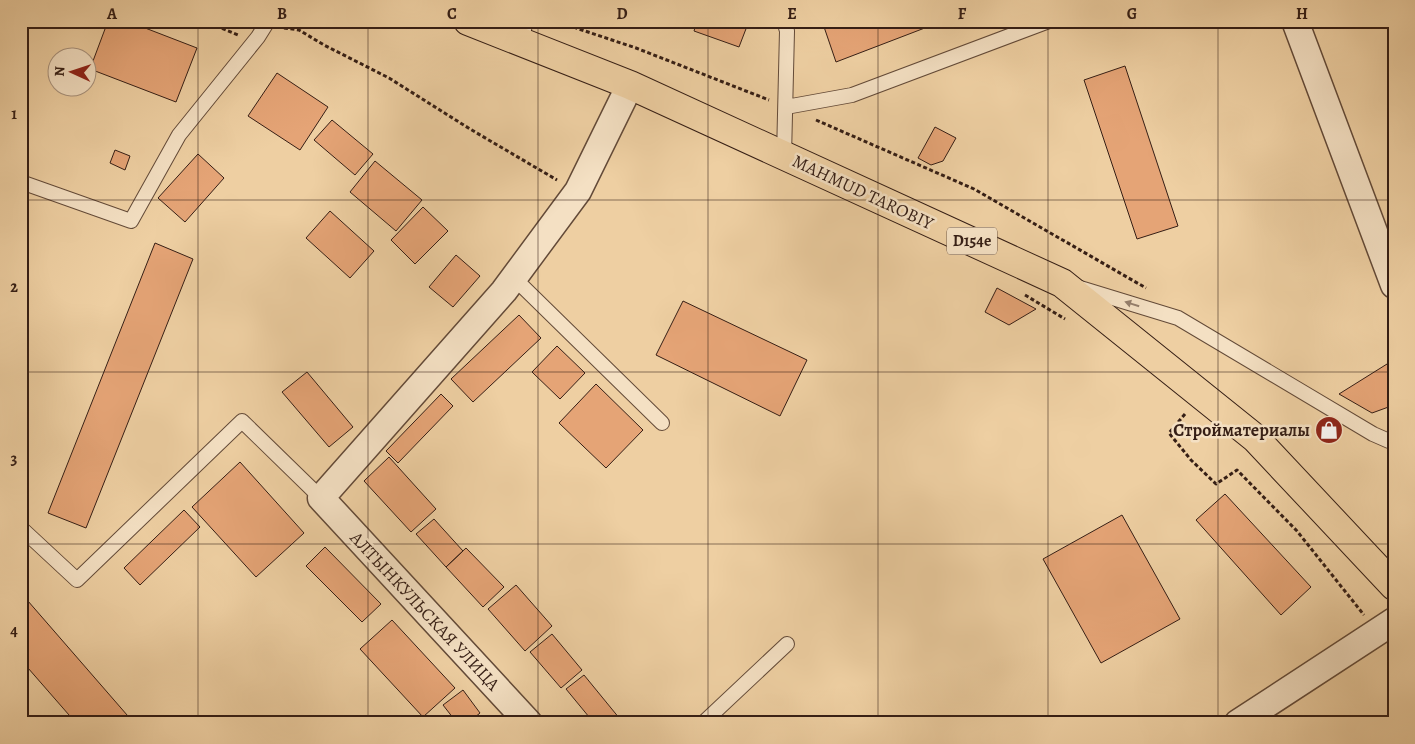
<svg xmlns="http://www.w3.org/2000/svg" width="1415" height="744" font-family="Alegreya,serif">
<style>
.building{fill:#e5a476;stroke:#351e15}
.lines{fill:none;stroke-linecap:round;stroke-linejoin:round}
.lane-casing{stroke:#634a38;stroke-width:16}
.street-casing{stroke:#634a38;stroke-width:29}
.primary-casing{stroke:#351e15;stroke-width:30}
.path{stroke:#351e15;stroke-width:3;stroke-dasharray:4 2.5;stroke-linecap:butt}
.lane{stroke:#f4e0c3;stroke-width:14}
.street{stroke:#f4e0c3;stroke-width:26}
.primary{stroke:#eecfa2;stroke-width:28}
.oneway{fill:#947f6c}
.grid{fill:none;stroke:#351e15;stroke-width:1;stroke-opacity:0.55}
.labels{text-anchor:middle;dominant-baseline:central;stroke-width:5;stroke-linejoin:round;paint-order:stroke}
.shield{fill:#f4e0c3;stroke:#6e5849;stroke-width:1}
.shield-label{font-size:16px;font-weight:bold;fill:#351e15}
.street-label{font-size:18px;fill:#351e15;stroke:#f4e0c3}
.poi-label{font-size:18px;font-weight:bold;fill:#351e15;stroke:#f4e0c3;text-anchor:end}
.neatline{fill:none;stroke:#351e15;stroke-width:2}
.grid-label{font-size:16px;text-anchor:middle;font-weight:bold;fill:#351e15}
</style>
<rect width="100%" height="100%" fill="#eecfa2"/>
<filter id="stains"><feTurbulence type="fractalNoise" baseFrequency=".004" numOctaves="4"/><feColorMatrix values="0 0 0 0 .2 0 0 0 0 .09 0 0 0 0 .02 0 0 0 .5 -.17"/></filter>
<radialGradient id="worn" r=".72"><stop offset=".6" stop-color="#630" stop-opacity="0"/><stop offset="1" stop-color="#630" stop-opacity=".3"/></radialGradient>
<path class="building" d="M108 21H127L197 48 176 102 90 69Z
M697 21H749L739 47 694 31Z
M822 21H943L836 62Z
M1125 66 1178 226 1137 239 1084 80Z
M277 73 328 107 300 150 248 116Z
M332 120 373 154 355 175 314 140Z
M935 127 956 138 943 161 931 165 918 158Z
M115 150 130 156 125 170 110 163Z
M198 154 224 178 185 222 158 198Z
M375 161 422 200 396 231 350 192Z
M423 207 448 231 415 264 391 240Z
M330 211 374 251 350 278 306 238Z
M155 243 193 259 86 528 48 513Z
M456 255 480 276 453 307 429 287Z
M997 288 1036 309 1009 325 985 312Z
M683 301 807 360 780 416 656 355Z
M519 315 541 338 473 402 451 379Z
M557 346 585 373 560 399 532 372Z
M1387 364 1394 380V405L1372 413 1339 394Z
M307 372 353 427 329 447 282 392Z
M596 384 643 430 606 468 559 423Z
M441 394 453 406 398 463 386 451Z
M1334 418 1341 427 1324 442 1316 433Z
M389 457 436 509 411 532 364 481Z
M240 462 304 533 256 577 192 507Z
M1225 494 1311 587 1281 615 1196 520Z
M184 510 200 527 140 585 124 568Z
M1122 515 1180 619 1101 663 1043 559Z
M434 519 463 551 446 567 416 534Z
M325 547 381 604 362 622 306 566Z
M466 548 504 587 483 607 446 567Z
M516 585 552 626 525 651 488 609Z
M21 593 134 723H76L21 660Z
M392 620 455 688 423 717 360 649Z
M552 634 582 670 561 688 530 652Z
M584 675 620 719 616 723H594L566 689Z
M463 690 480 713 468 723H457L443 705Z"/>
<g class="lines">
<g class="lane-casing">
<path id="lane" d="M784 21 787 31 784 156
M521 42 526 21
M786 107 852 95 1049 21
M21 182 131 221 179 135 258 37 268 21
M514 278 662 423
M1080 288 1178 318 1373 434 1389 441H1394
M21 528 77 580 242 421 321 498
M703 723 787 644"/>
</g>
<g class="street-casing">
<path id="street" d="M1295 21 1394 285
M529 723 321 498 504 291 578 191 630 85
M1238 723 1394 621"/>
</g>
<g class="primary-casing">
<path id="primary" d="M468 21 630 85 1062 283 1255 438 1394 586"/>
</g>
<path class="path" d="M204 21 238 35
M555 21 636 48 769 100
M284 28 299 30 324 45 389 78 470 129 557 180
M816 120 974 189 1146 288
M1025 295 1065 319
M1185 414 1169 433 1191 460 1216 484 1237 470 1297 531 1364 615"/>
<use href="#lane" class="lane"/>
<use href="#street" class="street"/>
<use href="#primary" class="primary"/>
</g>
<defs><path id="oneway-solid" d="M-6-.8H1V-3.2L6.5 0L1 3.2V.8H-6Z" transform="scale(1.25)"/></defs>
<use class="oneway" href="#oneway-solid" transform="translate(1132 304) rotate(-163)"/>
<path class="grid" d="M198 21V723M368 21V723M538 21V723M708 21V723M878 21V723M1048 21V723M1218 21V723M21 200H1394M21 372H1394M21 544H1394"/>
<defs>
<g id="shop-disc" transform="scale(1.4375)"><circle r="9.5" fill="#8f2418" stroke="#f4e0c3"/><path d="M-5-2.5h2.3a2.7 3.5 0 0 1 5.4 0H5L5.5 6h-11ZM-1.5-2.5h3a1.5 2.3 0 0 0-3 0Z" fill="#fff"/></g>
</defs>
<g fill-rule="evenodd">
<use href="#shop-disc" x="1329" y="430"/>
</g>
<g class="labels">
<rect class="shield" x="947" y="227.5" width="50" height="27" rx="4"/>
<g class="shield-label">
<text x="972" y="241">D154e</text>
</g>
<g class="street-label">
<text transform="translate(863 192) rotate(25)">MAHMUD TAROBIY</text>
<text transform="translate(425 611) rotate(47)">АЛТЫНКУЛЬСКАЯ УЛИЦА</text>
</g>
<g class="poi-label">
<text x="1310" y="430">Стройматериалы</text>
</g>
</g>
<rect width="1415" height="744" fill="none" stroke="#eecfa2" stroke-width="55"/>
<g transform="translate(72 72) rotate(273)"><circle r="24" fill="#f4e0c3" stroke="#a8927d"/>
<path d="M0-4L9 19L0 12L-9 19Z" fill="#8f2418"/>
<text y="-8" font-size="14" font-weight="bold" text-anchor="middle" fill="#351e15">N</text>
</g>
<rect x="28" y="28" width="1360" height="688" class="neatline"/>
<g class="grid-label">
<text x="112" y="19">A</text>
<text x="282" y="19">B</text>
<text x="452" y="19">C</text>
<text x="622" y="19">D</text>
<text x="792" y="19">E</text>
<text x="962" y="19">F</text>
<text x="1132" y="19">G</text>
<text x="1302" y="19">H</text>
<text x="14" y="119">1</text>
<text x="14" y="292">2</text>
<text x="14" y="464">3</text>
<text x="14" y="636">4</text>
</g>
<rect width="100%" height="100%" filter="url(#stains)"/>
<rect width="100%" height="100%" fill="url(#worn)"/>
</svg>
